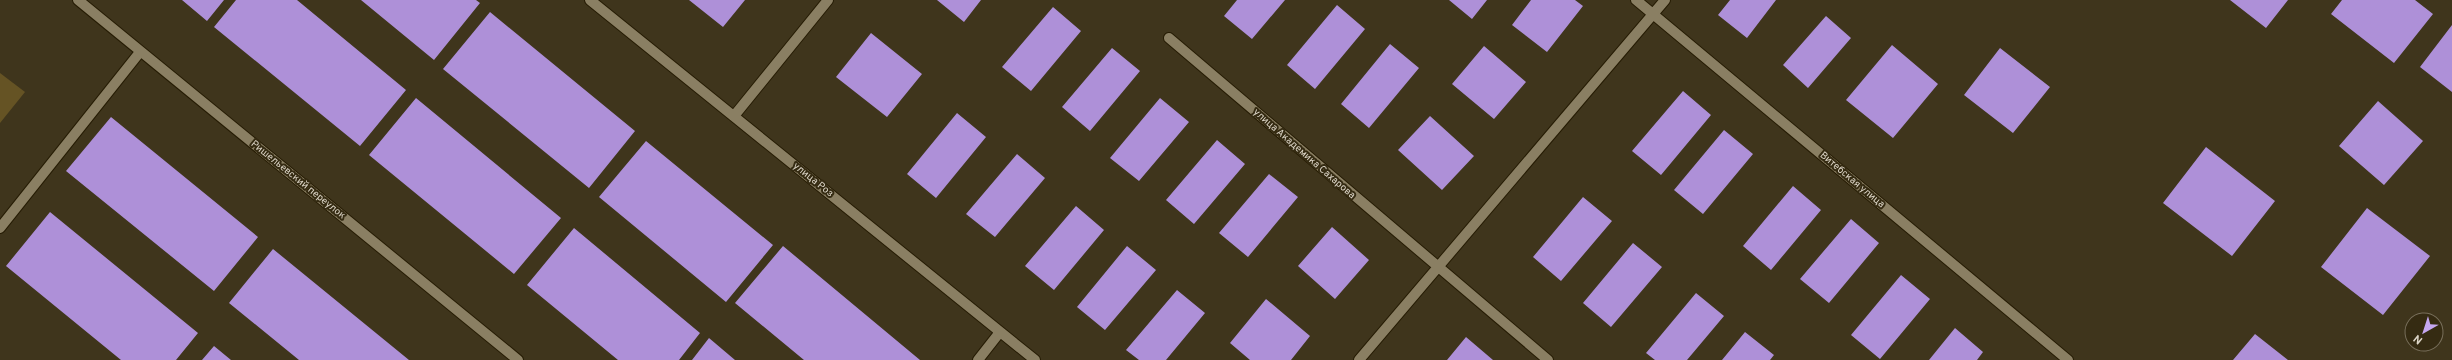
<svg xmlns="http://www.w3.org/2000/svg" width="2452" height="360" font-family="Overpass,sans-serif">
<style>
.green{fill:#655324}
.building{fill:#ae90d8}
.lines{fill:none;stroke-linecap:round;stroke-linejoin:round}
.minor-casing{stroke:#261c04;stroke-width:12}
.minor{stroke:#8a7f63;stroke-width:10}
.labels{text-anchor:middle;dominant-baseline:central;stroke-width:4;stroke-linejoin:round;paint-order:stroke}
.street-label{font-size:10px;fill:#ddd6c8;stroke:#352b12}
</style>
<rect width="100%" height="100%" fill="#3f351c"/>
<path class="green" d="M0 73 25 92 0 123Z"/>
<path class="building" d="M182 0H224L207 21Z
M236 0H297L406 90 360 146 214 27Z
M361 0H476L480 3 434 60Z
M689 0H745L723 27Z
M937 0H981L964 22Z
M1237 0H1285L1252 39 1224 16Z
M1449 0H1487L1472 19Z
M1531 0H1575L1583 6 1547 52 1512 25Z
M1730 0H1776L1747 38 1718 15Z
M2230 0H2288L2266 28Z
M2342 0H2415L2433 14 2394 63 2331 14Z
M1337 5 1365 29 1315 89 1287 65Z
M1053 7 1081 31 1031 91 1002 67Z
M490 12 635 131 589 188 443 69Z
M1826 16 1851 38 1808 88 1783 65Z
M2452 25V92L2420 67Z
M871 33 922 74 887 117 836 77Z
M1390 44 1419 68 1369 128 1341 104Z
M1892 45 1938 84 1893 138 1846 100Z
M1484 46 1526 82 1494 119 1452 84Z
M1112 48 1140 71 1090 131 1062 107Z
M2000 48 2050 87 2013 133 1964 95Z
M1683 91 1711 115 1661 175 1632 151Z
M416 98 561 218 514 274 369 155Z
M1160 98 1189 122 1139 181 1110 158Z
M2378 101 2423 141 2384 185 2339 146Z
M957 113 986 137 936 198 907 174Z
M1430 116 1474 156 1442 190 1398 150Z
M111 117 258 237 214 291 66 171Z
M1724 130 1753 154 1703 214 1674 190Z
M1217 140 1245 164 1194 224 1166 200Z
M646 141 773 245 726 302 599 197Z
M2206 147 2275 201 2232 256 2163 203Z
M1017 154 1045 178 995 237 966 214Z
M1269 174 1298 197 1248 257 1219 233Z
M1793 186 1821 210 1771 270 1743 246Z
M1583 197 1612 221 1561 281 1533 257Z
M1076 206 1104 230 1054 290 1025 266Z
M2367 208 2430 256 2383 315 2321 267Z
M50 212 198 333 176 360H121L6 266Z
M1851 219 1879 243 1829 303 1800 279Z
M1332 227 1369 260 1335 299 1298 266Z
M574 228 700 333 679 360H618L527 285Z
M1633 243 1662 267 1611 327 1583 303Z
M783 246 920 360H804L735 303Z
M1127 246 1156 270 1105 330 1077 307Z
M273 249 409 360H299L229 303Z
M1901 275 1930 299 1880 359 1851 335Z
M1177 290 1205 313 1166 360H1139L1126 350Z
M1696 293 1724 316 1687 360H1655L1646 353Z
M1266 299 1310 336 1291 360H1250L1230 343Z
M1955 328 1983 352 1977 360H1929Z
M1745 332 1774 355 1770 360H1722Z
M2255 334 2288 360H2233Z
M1466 337 1493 360H1447Z
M709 338 735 360H692Z
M214 346 231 360H202Z"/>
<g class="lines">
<g class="minor-casing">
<path id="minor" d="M78 0 518 360
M590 0 1035 360
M1636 0 2068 360
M1169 38 1548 360
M734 116 828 0
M0 228 140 52
M978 360 1000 332
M1359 360 1665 0"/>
</g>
<use href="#minor" class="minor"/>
</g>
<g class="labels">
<g class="street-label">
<text transform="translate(1304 154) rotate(41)">улица Академика Сахарова</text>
<text transform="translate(298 180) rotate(39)">Ришельевский переулок</text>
<text transform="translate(813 180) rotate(39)">улица Роз</text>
<text transform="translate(1852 180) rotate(40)">Витебская улица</text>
</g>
</g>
<g transform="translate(2424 332) rotate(219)"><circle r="19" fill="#352b12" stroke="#786f5b"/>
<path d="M0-3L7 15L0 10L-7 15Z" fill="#c5a7f1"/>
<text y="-6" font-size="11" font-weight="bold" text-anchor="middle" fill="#ddd6c8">N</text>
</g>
</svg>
